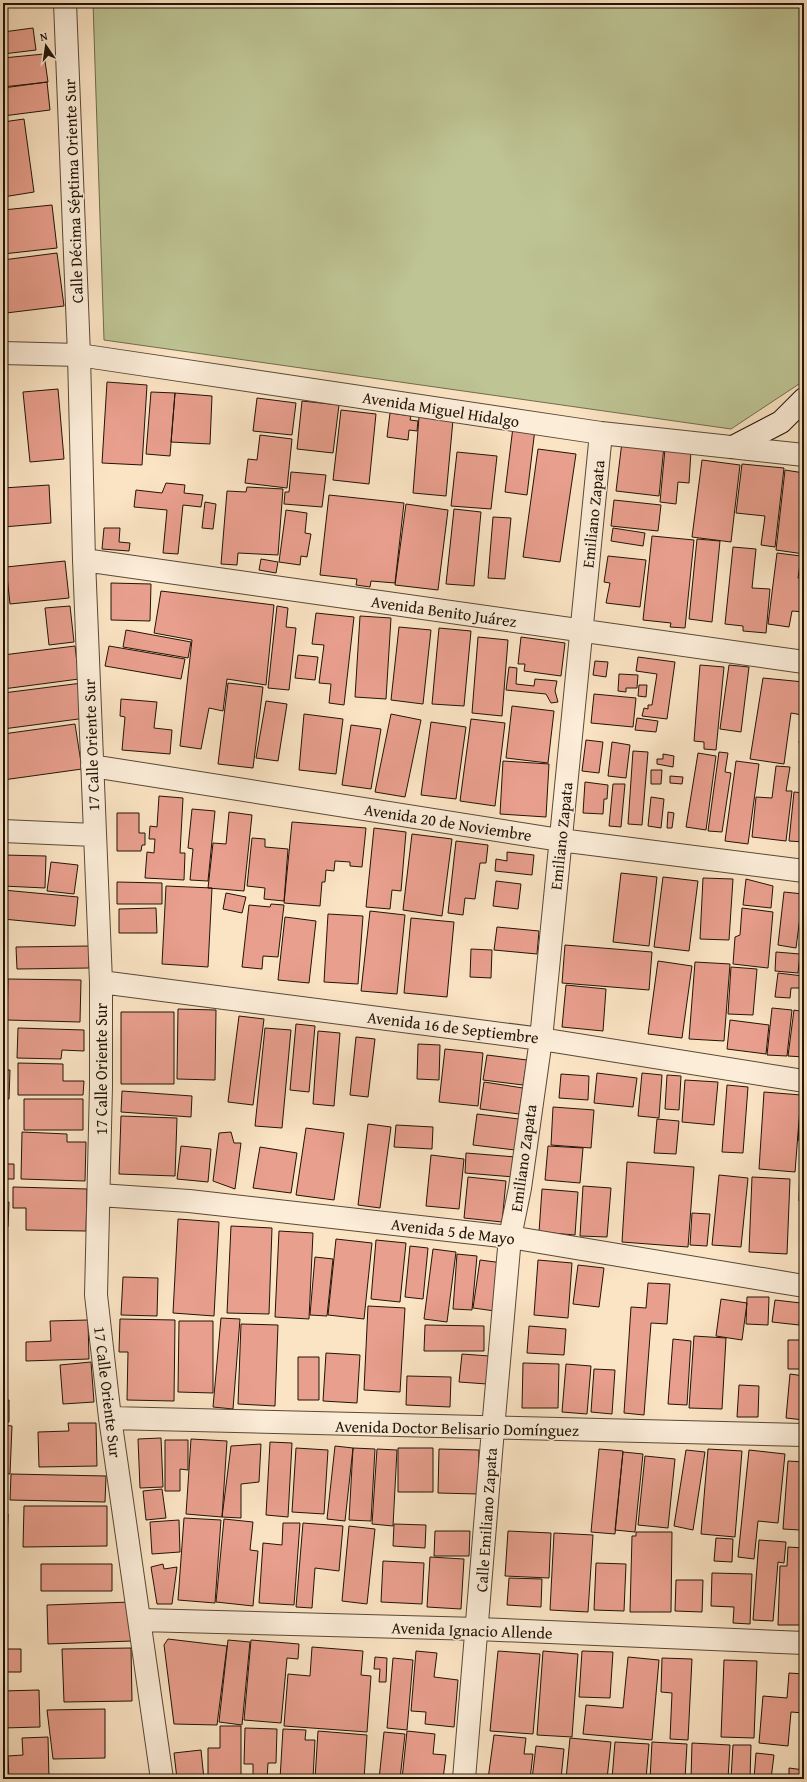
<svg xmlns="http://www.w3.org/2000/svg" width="807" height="1782" font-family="'Gentium Book Plus',serif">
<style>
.green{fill:#bec494;stroke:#706c4d}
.building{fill:#e99f8e;stroke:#211406}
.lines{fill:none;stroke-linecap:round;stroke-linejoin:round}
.street-casing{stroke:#584836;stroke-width:24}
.secondary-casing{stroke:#211406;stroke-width:24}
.street{stroke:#fcedd9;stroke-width:22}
.secondary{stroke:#fcedd9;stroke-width:22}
.labels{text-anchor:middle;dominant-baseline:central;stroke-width:3;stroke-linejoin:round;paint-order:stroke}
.street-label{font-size:16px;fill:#211406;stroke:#fcedd9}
</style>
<rect width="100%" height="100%" fill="#fbe4c4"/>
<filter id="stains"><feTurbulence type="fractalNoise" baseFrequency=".005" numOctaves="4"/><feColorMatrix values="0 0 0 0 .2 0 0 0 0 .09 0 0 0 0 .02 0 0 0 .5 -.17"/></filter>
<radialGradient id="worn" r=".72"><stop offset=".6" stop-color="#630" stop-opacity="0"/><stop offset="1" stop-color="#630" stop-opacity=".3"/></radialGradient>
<path class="green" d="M93 3H804V377L799 384 731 429 104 340Z"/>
<path class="building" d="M33 28 36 50 3 54V32Z
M44 54 48 82 3 87V58Z
M47 82 50 110 3 116V88Z
M24 119 34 192 3 197V122Z
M52 205 57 248 3 254V210Z
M57 253 64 306 6 313 3 294V260Z
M107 382 147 385 142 465 102 463Z
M58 389 64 459 30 462 23 392Z
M151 392 175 393 170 456 146 454Z
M175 393 212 396 210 444 171 442Z
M257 398 296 403 292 435 253 431Z
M302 401 339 405 333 453 297 449Z
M341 410 376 414 369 484 333 480Z
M390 413 411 416 410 420 418 421 417 431 409 430 408 440 387 437Z
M419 417 453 420 446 496 413 493Z
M513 427 535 429 527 495 505 492Z
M260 435 292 439 287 488 245 483 248 459 257 460Z
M622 442 664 446 659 496 616 491Z
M538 449 576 454 560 562 523 557Z
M665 449 691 451 689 483 678 482 676 504 660 502Z
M457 452 497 456 491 509 451 506Z
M702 460 740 465 731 542 692 537Z
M742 464 784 468 775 547 761 545 765 516 736 513Z
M785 470 804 473V554L776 550Z
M291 472 326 475 322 507 284 504 285 492H289Z
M166 483 185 485 184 493 203 495 201 507 183 505 178 554 163 553 167 510 134 507 136 490 162 493Z
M49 485 51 523 3 527V488Z
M247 487 283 489 278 555 238 553 237 565 221 564 227 491 246 492Z
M329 495 404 503 395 583 371 581 370 587 356 585 357 579 320 575Z
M614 500 661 505 658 531 611 526Z
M205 502 216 504 213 529 202 528Z
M406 504 448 510 438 590 395 585Z
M454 509 481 512 474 586 446 584Z
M286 510 307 513 305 533 311 534 307 557 301 556 300 565 279 562Z
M493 517 511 518 505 579 488 578Z
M104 528H120L119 542 130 543 129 551 102 549Z
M613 528 645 533 643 546 611 541Z
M652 536 694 540 685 628 670 627 671 623 643 620Z
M697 539 720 541 712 622 689 619Z
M733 547 756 549 752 588 770 589 766 633 743 631V626L725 624Z
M777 553 801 556 798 578H804V612L792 611 789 627 768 624Z
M608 556 646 560 640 607 606 603 610 583 604 582Z
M261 559 278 562 276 573 259 570Z
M65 561 69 598 10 604 6 567Z
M111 583 151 584 150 621 111 620Z
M161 591 274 605 266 685 227 679 223 711 209 708 201 749 180 746 192 640 154 633Z
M70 606 74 642 49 645 45 608Z
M277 606 288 608 286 627 296 628 289 690 268 688Z
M316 613 354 617 344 705 329 703 331 684 319 683 324 645 312 644Z
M360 616 391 618 386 699 355 697Z
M399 627 431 630 423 704 391 700Z
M439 628 471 631 464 706 432 704Z
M126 630 191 642 188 658 123 647Z
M478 637 508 640 502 716 472 713Z
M521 637 565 643 561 676 524 671 525 664H518Z
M75 646 79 679 3 689V655Z
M109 646 185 659 181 679 105 666Z
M298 655 318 657 315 680 295 678Z
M638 657 675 662 667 719 642 716 644 708 648 709V705H652L657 674 636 671Z
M595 661 608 662 606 677 593 675Z
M700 665 724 667 716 750 704 749V742L694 741Z
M729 665 749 667 741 732 720 729Z
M509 667 517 668 516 684 534 686 535 679 557 681 555 691 558 702 551 703 546 694 506 690Z
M619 674 638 675 637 688H626V692L618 691Z
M763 678 804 682 802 715 791 713 784 764 750 759Z
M82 683 86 718 3 729V693Z
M228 683 263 687 253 768 218 764Z
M639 685H647L646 697 638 696Z
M594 694 636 698 633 727 591 723Z
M121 699 157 702 154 728 172 730 170 754 122 750 125 717 120 716Z
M266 701 287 704 278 761 256 758Z
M512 706 554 711 548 763 506 758Z
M804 709V744L799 743Z
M304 714 343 719 336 774 299 770Z
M391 714 421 720 405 797 375 792Z
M637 718 658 721 656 732 635 730Z
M471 719 505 723 495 806 460 801Z
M431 722 466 727 456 799 421 795Z
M75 724 82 769 3 780V734Z
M351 725 381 729 371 789 342 785Z
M586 740 603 742 599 773 582 771Z
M612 742 630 745 626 778 608 776Z
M633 751 648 752 642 825 628 824Z
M719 752 728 753 725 772 731 773 722 832 708 831Z
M698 753 716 756 706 830 686 827Z
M663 754 674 756 673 767 657 764V759H663Z
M503 761 549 764 546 817 500 814Z
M736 761 759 764 748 844 725 841Z
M776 766 790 767 786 791H792L786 841 752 837 756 797 772 798Z
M651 770H662L661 784H651Z
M670 776 683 777 682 784 670 783Z
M585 782 608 785 607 799H604L603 814 583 813Z
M613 784H625L621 827 609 826Z
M794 792 804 793V842L789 841Z
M159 796 183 798 180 853H185L184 880 145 878 147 852 154 853 155 839H149L150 826 157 827Z
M651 797 664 799 661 828 648 826Z
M192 809 215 811 208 881 190 880 193 849 188 848Z
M229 812 252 815 244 891 208 888 213 843 226 844Z
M668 812 674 813 672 828H667Z
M117 813H139V833H145V845H142L141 851H117Z
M292 822 366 828 362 867 350 866V862L335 861 334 871 326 870 325 882H322L320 906 284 903Z
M374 828 406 832 401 891 392 890 390 909 366 907Z
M412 834 452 839 442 916 403 910Z
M252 838 265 839V847L288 849 284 901 264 899 265 888 247 886Z
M456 841 488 845 486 863H480L475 899 465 898 463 915 448 913Z
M507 852 534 855 532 875 495 871 496 859 507 861Z
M3 855 46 856 45 888 3 886Z
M51 862 78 865 74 894 47 891Z
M621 873 657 877 649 946 613 942Z
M663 877 698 881 689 951 654 947Z
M703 878 733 879 729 940 700 939Z
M746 879 773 886 771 908 743 905Z
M496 881 521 884 518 909 493 906Z
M117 882 162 883V904H117Z
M166 886 212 888 208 967 162 964Z
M3 890 78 897 75 926 3 919Z
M784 892 803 894 796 948 778 945Z
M226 893 246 897 242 913 223 909Z
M804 897V946H799Z
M271 904 284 905 278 957 263 956 262 969 242 967 249 905 270 907Z
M156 908 157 933H119V909Z
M742 908 773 912 768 968 733 964 735 937 740 935Z
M370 911 405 915 397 994 361 991Z
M328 914 363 916 358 984 324 982Z
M285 917 316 921 309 983 278 980Z
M411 918 454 922 447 997 404 993Z
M497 927 539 931 537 954 494 950Z
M565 945 652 952 649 990 562 983Z
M89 946V968L17 969 16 947Z
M471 949 492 950 491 978 470 977Z
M776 952 800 954 798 973 775 971Z
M658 961 692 966 682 1038 648 1034Z
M695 962 730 964 724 1041 689 1039Z
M731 967 757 969 753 1015 728 1014Z
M778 973 803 976 801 988H791L790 998 775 997Z
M8 979 81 980 80 1022 7 1020Z
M566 985 606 989 603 1031 562 1027Z
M772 1008 792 1010 787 1056 767 1055Z
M178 1009 216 1010 215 1080 177 1079Z
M794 1010 804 1012V1057L788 1056Z
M121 1012H174V1084H121Z
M239 1016 264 1019 253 1105 228 1102Z
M730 1020 769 1025 766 1054 727 1049Z
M296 1024 315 1026 309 1092 290 1090Z
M18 1028 84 1030V1051L62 1050 61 1059 17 1058Z
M265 1028 291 1030 282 1128 255 1126Z
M318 1031 340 1033 334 1106 313 1104Z
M356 1037 375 1039 368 1097 350 1095Z
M418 1044 440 1045 439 1080 417 1079Z
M445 1049 483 1053 478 1106 439 1102Z
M487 1055 527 1060 523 1085 483 1080Z
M18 1063 63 1064V1081H84L83 1095H18Z
M3 1070H10L9 1099H3Z
M597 1073 637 1078 633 1107 594 1103Z
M642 1073 662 1075 659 1118 638 1116Z
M561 1074 589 1076 588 1100 559 1098Z
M667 1075 681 1076 679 1110 665 1109Z
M685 1080 718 1082 714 1125 682 1122Z
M484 1082 523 1088 519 1114 480 1109Z
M727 1085 748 1087 743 1153 722 1152Z
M122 1091 192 1096 191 1117 121 1112Z
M764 1092 801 1095 795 1172 759 1169Z
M24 1099H83V1130H24Z
M801 1099H804V1141L798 1140Z
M553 1107 594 1110 591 1148 551 1145Z
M477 1114 519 1119 515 1150 473 1145Z
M121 1116 177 1118 175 1176 119 1174Z
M657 1119 679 1121 676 1154 654 1153Z
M368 1124 391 1127 380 1208 358 1205Z
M396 1125 433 1127 432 1149 394 1147Z
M306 1128 344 1133 334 1200 296 1195Z
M22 1132 67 1134V1142H86L85 1181 21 1179Z
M231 1132 234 1143H241L235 1189 213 1181 219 1133Z
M181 1146 211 1149 208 1182 177 1179Z
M548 1146 583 1148 580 1183 545 1180Z
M260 1147 297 1153 291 1193 253 1188Z
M466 1153 516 1157 514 1177 465 1173Z
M431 1155 464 1159 459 1209 426 1206Z
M627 1162 694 1167 688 1247 622 1242Z
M800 1162H804V1201H799Z
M3 1164H14V1179H3Z
M719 1175 748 1178 741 1247 712 1245Z
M468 1177 506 1181 502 1222 464 1218Z
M752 1177 790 1179 787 1254 749 1252Z
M583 1186 611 1188 607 1237 580 1236Z
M13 1187 87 1189 86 1231 26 1230V1208H13Z
M542 1189 578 1192 575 1235 539 1232Z
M3 1202H9L8 1227H3Z
M692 1213 710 1214 707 1246 690 1245Z
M178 1219 219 1222 214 1316 173 1313Z
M231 1226 272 1228 269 1314 227 1313Z
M279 1231 313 1233 309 1319 275 1317Z
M336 1239 372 1243 364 1319 328 1315Z
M376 1240 406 1243 400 1302 371 1299Z
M410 1246 428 1248 423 1299 405 1297Z
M433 1249 456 1252 447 1322 424 1319Z
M457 1254 477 1256 472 1310 453 1309Z
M315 1257 333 1259 327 1316 310 1315Z
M480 1260 503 1263 495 1311 473 1308Z
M538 1260 572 1263 568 1318 534 1315Z
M578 1265 604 1268 599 1307 573 1304Z
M123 1277 158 1278 157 1316 121 1315Z
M648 1283 670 1284 667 1324 651 1323 644 1415 624 1413 631 1307 646 1308Z
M747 1297H769L768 1325 746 1324Z
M721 1299 747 1303 742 1340 716 1336Z
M775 1300 801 1303 799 1325 772 1322Z
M368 1306 405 1308 400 1392 364 1390Z
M221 1318 240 1319 233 1409 213 1407Z
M802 1318H804V1338H801Z
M120 1319 175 1320 174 1401 127 1400 128 1352H119Z
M88 1320 89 1359 26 1361V1342L51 1341 50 1321Z
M179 1321H213V1393L178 1392Z
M241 1324 278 1325 275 1406 238 1404Z
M425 1325 484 1326V1351H424Z
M529 1326 566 1329 564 1355 527 1353Z
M694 1336 726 1338 722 1409 689 1408Z
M673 1339 691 1341 687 1405 668 1404Z
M788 1340H804V1369H788Z
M3 1344 7 1345 6 1364 3 1363Z
M326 1353 360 1355 357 1403 323 1401Z
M462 1354 489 1356 487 1384 459 1382Z
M298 1357H319V1400H298Z
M91 1362 94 1402 63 1404 60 1365Z
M523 1363 559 1364 558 1408H522Z
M566 1364 591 1366 587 1414 562 1412Z
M594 1369 615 1370 612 1414 591 1412Z
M790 1374 804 1376V1420L786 1418Z
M407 1376 451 1377 450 1407 406 1405Z
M739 1385 759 1386 758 1417H737Z
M3 1400H9V1422H3Z
M68 1423H96L97 1466 39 1467 38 1432 69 1431Z
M3 1425 12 1426 10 1474 3 1473Z
M161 1438 163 1487 140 1488 138 1439Z
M191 1439 227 1441 222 1517 186 1514Z
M165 1440H188V1470L180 1469V1491H165Z
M270 1442 292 1443 288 1517 266 1515Z
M261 1444 259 1482 241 1484V1518L222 1517 231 1446Z
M335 1446 353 1448 345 1521 327 1519Z
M296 1448 328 1450 324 1514 292 1512Z
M353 1448 375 1449 371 1521 349 1520Z
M398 1448H433V1492H398Z
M377 1449 397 1450 393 1526 372 1524Z
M439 1449 479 1450 478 1494 438 1493Z
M599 1449 623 1451 615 1534 591 1532Z
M708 1449 742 1451 735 1537 701 1534Z
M686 1450 705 1452 693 1530 674 1526Z
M749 1450 785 1454 778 1523 758 1521 754 1559 738 1557Z
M623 1452 643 1454 635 1532 615 1530Z
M645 1456 675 1459 668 1528 638 1525Z
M788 1461 804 1462V1504H802L800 1530 783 1529Z
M11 1474 106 1476 105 1502 10 1500Z
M162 1489 166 1518 146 1520 143 1491Z
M24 1506H107V1546L23 1547Z
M3 1514H8L7 1547H3Z
M184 1518 221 1520 215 1603 178 1600Z
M224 1519 253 1522 250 1550 258 1551 253 1606 216 1602Z
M179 1520 180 1552 152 1554 150 1522Z
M283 1523H300L294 1605 259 1603 263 1543 282 1545Z
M303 1523 343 1526 339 1571 315 1568 312 1608 296 1607Z
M394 1524 426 1525 425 1548 393 1546Z
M349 1526 375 1529 367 1604 342 1601Z
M435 1531H470L469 1556H434Z
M508 1531 551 1533 549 1578 505 1576Z
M636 1532H672L671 1612H630L632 1536H636Z
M554 1533 593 1535 588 1612 550 1610Z
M716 1538 733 1539 732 1562 714 1561Z
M759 1540 786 1542 784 1563 778 1562 773 1621 753 1620Z
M788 1547 804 1548V1625H778L780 1566H787Z
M3 1548H4L3 1590Z
M430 1557 464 1559 461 1609 427 1607Z
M383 1561 424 1563 422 1604 381 1602Z
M596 1563 626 1564 624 1611 594 1610Z
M41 1564H112V1591H41Z
M163 1564 164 1569 177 1567 172 1604H157L151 1567Z
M712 1573 752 1574 750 1624 733 1623 734 1607 711 1606Z
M509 1578 542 1579 541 1607 507 1605Z
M676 1580H703L702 1612 675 1611Z
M131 1602 132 1641 48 1644 47 1605Z
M168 1639 227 1646 217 1725 174 1724 164 1645Z
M228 1640 250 1642 242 1725 219 1722Z
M251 1640 299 1644 298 1659 287 1658 281 1723 244 1720Z
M312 1647 363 1651 361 1675 371 1676 367 1732 284 1726 288 1674 310 1676Z
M131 1648 132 1701 64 1702 62 1649Z
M3 1649H21V1672H3Z
M416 1651 437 1653 434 1677 458 1680 454 1727 425 1724 426 1712 411 1711Z
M498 1651 540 1654 533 1734 490 1731Z
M543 1651 578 1654 572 1737 537 1735Z
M582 1651 613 1652 610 1698 579 1697Z
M375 1657 387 1658 386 1682H379L380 1669H374Z
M628 1657 659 1660 652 1740 583 1734 586 1705 623 1708Z
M393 1658 413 1660 407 1730 387 1728Z
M662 1658 692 1659 688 1740 670 1739 672 1693 661 1692Z
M724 1660 757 1661 754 1738 721 1737Z
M789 1673 804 1674V1713L791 1712 788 1746 759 1743 763 1696 787 1698Z
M39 1690 40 1727 3 1728V1691Z
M105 1709V1758L53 1759 47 1710Z
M220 1726H241V1779H208V1748H220Z
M245 1728 277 1729 276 1763H268L267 1779H253V1764H244Z
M283 1729 306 1730 305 1740H315L313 1779H280Z
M318 1731 367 1735 364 1779H315Z
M407 1731 435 1734 433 1754 446 1755 443 1779H402Z
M384 1732 405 1734 400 1779H379Z
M494 1735 526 1738 524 1754H533L530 1779H488Z
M48 1737 49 1779H9L8 1756 23 1755 22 1738Z
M570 1738 611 1742 607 1779H566Z
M615 1742 649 1744 646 1779H612Z
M652 1742 687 1744 685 1779H650Z
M692 1743 730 1745 728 1779H691Z
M733 1745H751L750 1779H731Z
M536 1746 564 1749 561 1779H532Z
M201 1750 204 1779H177L174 1753Z
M756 1753 774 1755 771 1779H754Z
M789 1768 804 1770V1779H789Z"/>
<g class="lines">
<g class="street-casing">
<path id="street" d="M65 3 79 355 84 560 101 982V1086L96 1295 110 1418 162 1779
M3 353 79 355 601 433 804 455
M84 560 804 662
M92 766 560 840 804 871
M3 831 94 835
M101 982 541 1039 804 1081
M99 1195 189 1201 510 1237 804 1286
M110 1418 804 1435
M140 1620 478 1629 804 1643
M464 1779 493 1429 510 1237 520 1188 541 1039 601 433"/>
</g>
<g class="secondary-casing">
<path id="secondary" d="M733 447 781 422 804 399"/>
</g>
<use href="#street" class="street"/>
<use href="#secondary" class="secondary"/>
</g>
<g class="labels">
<g class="street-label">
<text transform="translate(73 191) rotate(-92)">Calle Décima Séptima Oriente Sur</text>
<text transform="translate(441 409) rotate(9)">Avenida Miguel Hidalgo</text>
<text transform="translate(593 514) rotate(-84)">Emiliano Zapata</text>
<text transform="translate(444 611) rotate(8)">Avenida Benito Juárez</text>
<text transform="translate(91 745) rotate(-92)">17 Calle Oriente Sur</text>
<text transform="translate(448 822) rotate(9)">Avenida 20 de Noviembre</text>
<text transform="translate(561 836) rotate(-84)">Emiliano Zapata</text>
<text transform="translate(453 1027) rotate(7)">Avenida 16 de Septiembre</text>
<text transform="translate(101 1069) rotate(-90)">17 Calle Oriente Sur</text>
<text transform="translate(523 1158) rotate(-82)">Emiliano Zapata</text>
<text transform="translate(453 1231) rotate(7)">Avenida 5 de Mayo</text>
<text transform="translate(108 1392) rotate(83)">17 Calle Oriente Sur</text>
<text transform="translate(457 1428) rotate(1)">Avenida Doctor Belisario Domínguez</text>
<text transform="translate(486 1520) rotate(-86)">Calle Emiliano Zapata</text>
<text transform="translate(472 1630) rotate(2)">Avenida Ignacio Allende</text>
</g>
</g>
<rect width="807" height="1782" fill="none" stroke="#fbe4c4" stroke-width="16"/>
<rect x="4" y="4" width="799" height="1774" fill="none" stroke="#211406" stroke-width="2"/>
<rect x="8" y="8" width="791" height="1766" fill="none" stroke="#211406"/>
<g transform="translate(46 46) rotate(347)" stroke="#fcedd9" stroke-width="3" paint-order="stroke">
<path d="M0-3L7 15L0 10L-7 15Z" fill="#211406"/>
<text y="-6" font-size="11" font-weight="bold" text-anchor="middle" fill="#211406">N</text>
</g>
<rect width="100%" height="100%" filter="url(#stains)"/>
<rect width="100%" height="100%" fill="url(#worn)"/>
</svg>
